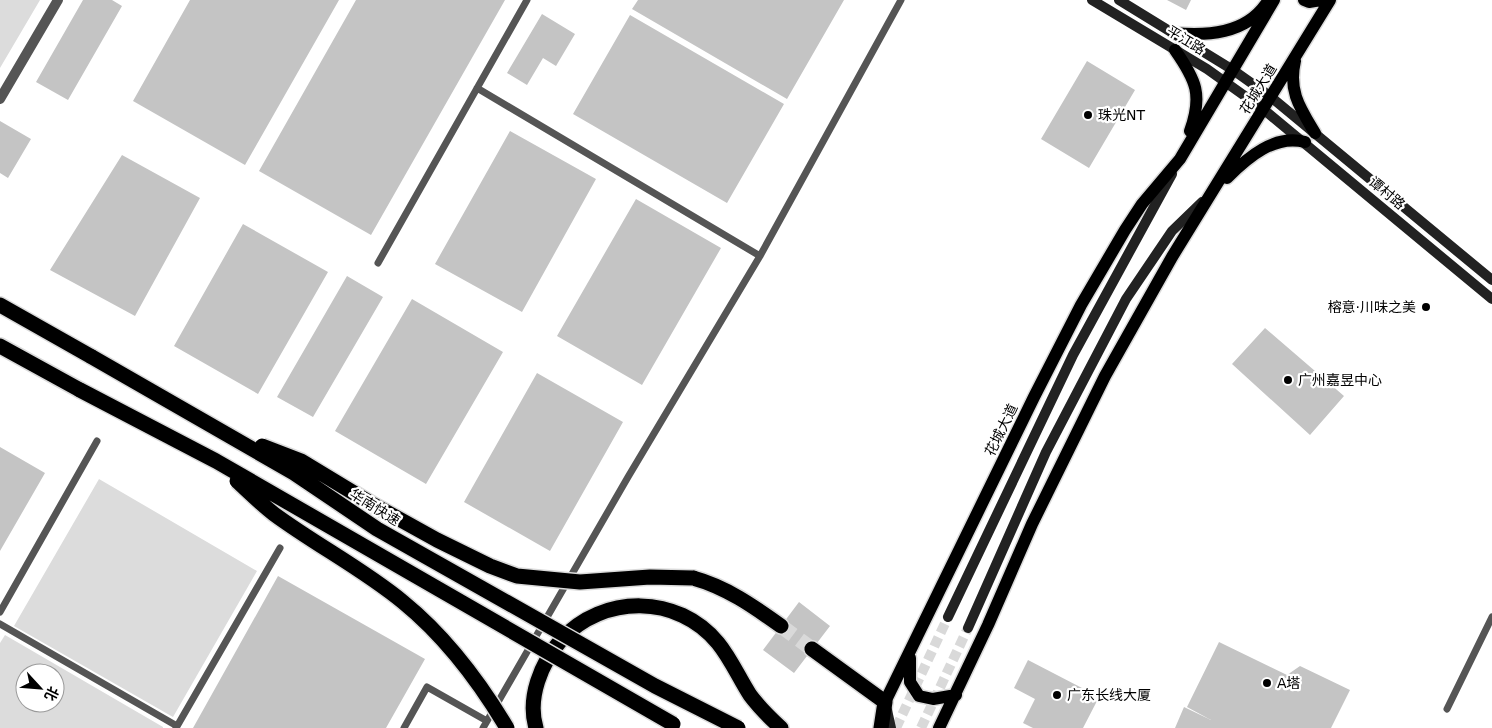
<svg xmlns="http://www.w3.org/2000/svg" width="1492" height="728" font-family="'DejaVu Sans','Noto Sans SC',sans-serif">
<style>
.green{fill:#dcdcdc;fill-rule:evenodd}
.building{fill:#c4c4c4}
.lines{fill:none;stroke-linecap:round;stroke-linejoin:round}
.secondary-tunnel{stroke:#d9d9d9;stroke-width:10;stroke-dasharray:10 5;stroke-linecap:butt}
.highway-tunnel{stroke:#d9d9d9;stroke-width:15;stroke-dasharray:15 8;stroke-linecap:butt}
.primary-casing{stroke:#dbdbdb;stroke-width:15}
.highway-casing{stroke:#dbdbdb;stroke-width:18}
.lane{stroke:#555;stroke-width:7}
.street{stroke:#555;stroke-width:10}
.secondary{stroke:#222;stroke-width:10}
.primary{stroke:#000;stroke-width:12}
.highway{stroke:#000;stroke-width:15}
.highway-bridge-casing{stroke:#dbdbdb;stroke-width:18;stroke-linecap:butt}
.highway-bridge{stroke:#000;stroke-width:15}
.poi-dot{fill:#000;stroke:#fff;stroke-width:2}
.labels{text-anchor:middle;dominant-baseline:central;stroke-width:4.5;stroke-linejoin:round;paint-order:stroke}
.street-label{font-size:14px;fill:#000;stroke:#fff}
.poi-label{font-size:14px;fill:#000;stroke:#fff;text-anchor:start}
</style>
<rect width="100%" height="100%" fill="#fff"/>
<path class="green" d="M0 0H40L0 68Z
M99 479 257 571 173 717 14 626Z
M5 635 163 727V728H0V643ZM25 673H55V703H25Z"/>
<path class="building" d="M83 0H112L122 6 68 100 36 82Z
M190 0H339L245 165 133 101Z
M356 0H505L371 235 259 171Z
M638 0H844L787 99 632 9Z
M1167 0H1191L1186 10Z
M542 14 575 34 556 66 543 58 527 85 507 73Z
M630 15 784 104 727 203 573 114Z
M1087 61 1135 90 1089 168 1041 139Z
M0 121 31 139 8 178 0 173Z
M510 131 596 179 522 312 435 264Z
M122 155 200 198 135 316 50 270Z
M636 199 721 248 642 385 557 336Z
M243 224 328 272 258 394 174 346Z
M347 276 383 297 313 417 277 397Z
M412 299 503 352 426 484 335 431Z
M1265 328 1344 396 1310 435 1232 364Z
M537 373 623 422 550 551 464 502Z
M0 447 45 473 0 551Z
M278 576 425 659 386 728H193Z
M799 602 830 626 794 673 763 650Z
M1219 642 1287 675 1300 666 1350 690 1331 728H1175L1184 707 1211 720 1187 707Z
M1028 660 1082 688 1080 692 1097 701 1083 728H1033L1023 723 1035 699 1014 688Z"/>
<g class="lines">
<path class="secondary-tunnel" d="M896 728 948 617
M921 728 968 628"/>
<path class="highway-tunnel" d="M781 626 812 649"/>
<g class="primary-casing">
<path id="primary" d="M1304 0 1309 2 1321 0
M1174 33C1207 36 1245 34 1266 4
M1175 50C1196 80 1203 95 1190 131
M1295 61C1288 91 1300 108 1315 133
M1227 178C1248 157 1275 134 1305 142
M910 658V682L919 696 933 699 956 695
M885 702 1034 397 1081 305 1125 230 1142 204 1180 159 1274 0
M939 728 988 625 1032 524 1105 376 1172 257 1330 0"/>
</g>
<g class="highway-casing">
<path id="highway" d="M0 305 92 357
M0 346 80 390
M693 578C726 587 753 606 781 626
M812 649 885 702 881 728
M536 728C527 698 541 663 561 640 603 594 678 594 718 643 731 659 739 678 750 695 759 707 770 718 781 728"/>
</g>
<path class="lane" d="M477 88 760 256
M378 263 527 0
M0 612 97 441
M0 624 177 726
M1447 709 1492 617
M176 728 280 548
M404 728 427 687 487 721
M483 728 628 477 760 256 901 0"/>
<path class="street" d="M0 99 58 0"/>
<path class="secondary" d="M1092 0 1207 69 1263 109 1492 299
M1119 0 1233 70 1271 97 1492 280
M948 617 1073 355 1172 174
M968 628 1046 452 1126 299 1172 231 1202 202
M887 710 891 728"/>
<use href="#primary" class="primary"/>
<use href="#highway" class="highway"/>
<g class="highway-bridge-casing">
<path id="highway-bridge" d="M92 357 294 473 377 529 655 686 738 728
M80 390 216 461 673 724
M262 446 301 461 372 504 437 540 490 566 517 576 580 582 650 577 693 578
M237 481C249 492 261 504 274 514 316 545 363 569 403 602 446 637 479 681 507 728"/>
</g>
<use href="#highway-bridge" class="highway-bridge"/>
</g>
<g class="poi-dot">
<circle cx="1088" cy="115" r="5"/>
<circle cx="1426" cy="307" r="5"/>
<circle cx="1288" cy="380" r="5"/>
<circle cx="1267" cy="683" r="5"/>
<circle cx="1057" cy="695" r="5"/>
</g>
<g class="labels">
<g class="street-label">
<text transform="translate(1186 40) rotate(31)">平江路</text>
<text transform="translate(1258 89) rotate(-58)">花城大道</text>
<text transform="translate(1387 193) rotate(40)">谭村路</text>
<text transform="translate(1001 430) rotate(-64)">花城大道</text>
<text transform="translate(375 507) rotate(32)">华南快速</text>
</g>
<g class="poi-label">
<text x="1098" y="115">珠光NT</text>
<text x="1416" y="307" text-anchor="end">榕意·川味之美</text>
<text x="1298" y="380">广州嘉昱中心</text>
<text x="1277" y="683">A塔</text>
<text x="1067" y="695">广东长线大厦</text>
</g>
</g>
<g transform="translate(40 688) rotate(116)"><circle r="24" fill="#ffffff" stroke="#999999"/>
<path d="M0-4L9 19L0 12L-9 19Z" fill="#000000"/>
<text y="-8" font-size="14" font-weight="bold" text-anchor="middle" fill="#000000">北</text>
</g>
</svg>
